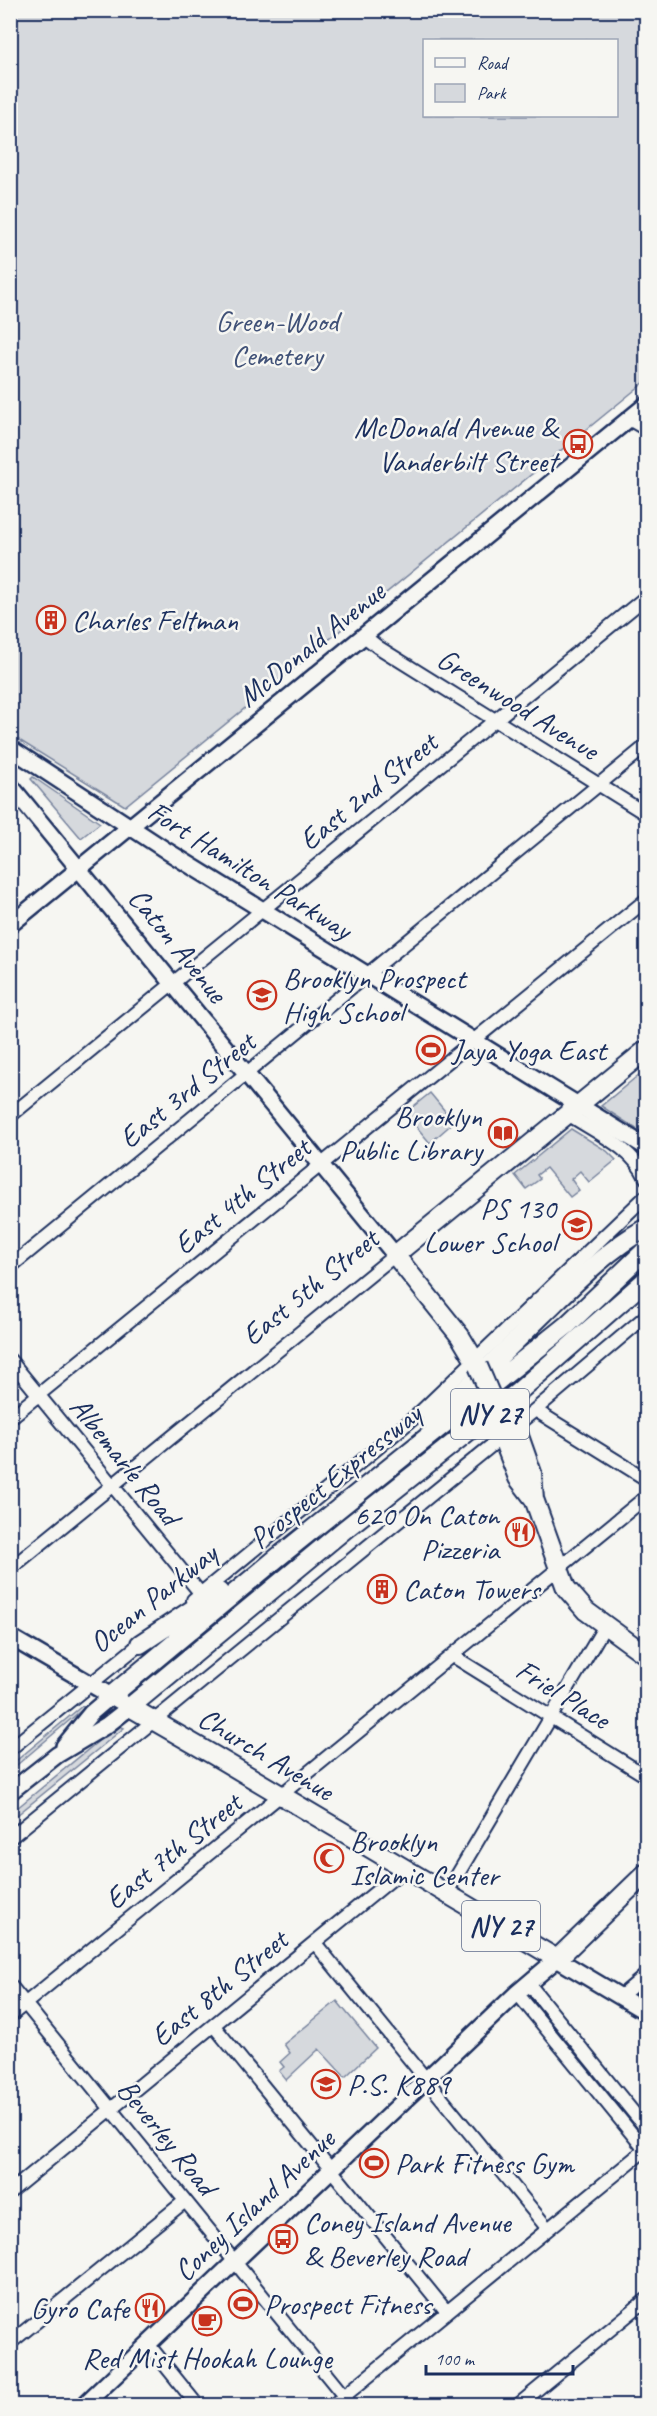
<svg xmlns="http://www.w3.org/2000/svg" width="657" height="2416" font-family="Caveat,sans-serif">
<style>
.green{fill:#d6d9dd;stroke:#78849e;stroke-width:1.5;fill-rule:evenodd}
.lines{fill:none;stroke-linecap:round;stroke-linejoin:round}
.minor-casing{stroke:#1b2f5e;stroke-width:16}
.major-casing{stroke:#1b2f5e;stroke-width:20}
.highway-casing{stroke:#1b2f5e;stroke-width:22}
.minor{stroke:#f6f6f2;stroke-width:12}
.major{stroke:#f6f6f2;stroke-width:15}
.highway{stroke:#f6f6f2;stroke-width:18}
.highway-bridge-casing{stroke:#1b2f5e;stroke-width:22;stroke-linecap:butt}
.highway-bridge{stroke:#f6f6f2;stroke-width:18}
.labels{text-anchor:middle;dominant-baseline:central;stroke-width:5;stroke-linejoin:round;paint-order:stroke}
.shield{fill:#f6f6f2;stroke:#5d6b8a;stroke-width:1.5}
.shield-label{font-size:28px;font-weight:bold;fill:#1b2f5e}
.park-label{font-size:30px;fill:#405177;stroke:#f6f6f2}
.poi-label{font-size:30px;fill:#1b2f5e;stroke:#f6f6f2;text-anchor:start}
.street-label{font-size:30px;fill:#1b2f5e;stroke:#f6f6f2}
</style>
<rect width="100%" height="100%" fill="#f6f6f2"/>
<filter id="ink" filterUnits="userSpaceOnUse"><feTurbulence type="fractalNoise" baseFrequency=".0167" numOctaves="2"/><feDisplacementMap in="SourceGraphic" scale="12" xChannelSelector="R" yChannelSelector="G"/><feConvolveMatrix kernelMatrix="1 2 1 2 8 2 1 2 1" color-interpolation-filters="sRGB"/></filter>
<g filter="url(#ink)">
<path class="green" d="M10 11H646V381L125 806 11 735ZM616 40V116H424V40Z
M33 777 100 823 81 838 31 779Z
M646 1069V1124L641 1132 601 1106Z
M430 1093 454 1122 430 1143 405 1113Z
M571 1129 607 1151 616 1160 589 1182 580 1171 571 1179 579 1190 570 1197 546 1168 537 1175 540 1179 526 1189 515 1175Z
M82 1706 84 1708 11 1770V1765Z
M118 1725 124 1728 11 1820V1813Z
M337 2001 376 2048 345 2077 319 2049 286 2080 279 2071 284 2067 280 2062 290 2053 284 2044Z"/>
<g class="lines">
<g class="minor-casing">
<path id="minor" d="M629 419 646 429
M364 636 378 647 646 814
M568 1114C595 1132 632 1147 646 1178
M10 1116 646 597
M10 1267 646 746
M10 1360 201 1594
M535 1410 646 1479
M10 1418 646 900
M10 1569 395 1255
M193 1600 415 1417 646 1196
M453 1656 646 1776
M10 1749 145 1640
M10 1838 535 1410 646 1316
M446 1894 606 1624
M315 1943 548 2229
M529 1984 646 2128
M10 1985 352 2406
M517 1993 646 2151
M621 1996 646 1975
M10 2016 646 1497
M214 2026 447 2312
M10 2192 404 1869
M10 2343 185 2201
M148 2344 198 2406
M332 2406 646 2149
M517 2406 646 2300"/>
</g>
<g class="major-casing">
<path id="major" d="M10 748 167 851 646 1147
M10 785 395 1255
M10 925 646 405
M10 1637 130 1707 107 1725 57 1755 10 1792
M64 1746 91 1713 111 1696
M83 2406 517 1993 557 1959 646 2012"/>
</g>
<g class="highway-casing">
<path id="highway" d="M646 1280 518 1392 344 1530 130 1707 215 1756 557 1959 646 1873
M478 1366 460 1336 395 1255 646 1050
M431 1420C470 1386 507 1349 544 1313 576 1282 607 1250 646 1228
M502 1422 507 1433 506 1447 518 1478 534 1499 566 1588 586 1611 646 1655
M507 1433 519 1436 532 1473 534 1499
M140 1644 219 1592
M111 1696 277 1558 567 1325 646 1250"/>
</g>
<use href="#minor" class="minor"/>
<use href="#major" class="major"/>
<use href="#highway" class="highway"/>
<g class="highway-bridge-casing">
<path id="highway-bridge" d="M478 1366 502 1422"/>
</g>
<use href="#highway-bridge" class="highway-bridge"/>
</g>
</g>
<defs>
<g id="bus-ring" transform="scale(1.5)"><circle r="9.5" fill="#f6f6f2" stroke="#c8321e" stroke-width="1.5"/><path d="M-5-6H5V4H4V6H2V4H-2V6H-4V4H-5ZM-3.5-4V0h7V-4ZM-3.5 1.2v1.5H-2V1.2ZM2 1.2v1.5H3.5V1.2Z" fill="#c8321e"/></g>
<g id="building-ring" transform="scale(1.5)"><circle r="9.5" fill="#f6f6f2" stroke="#c8321e" stroke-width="1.5"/><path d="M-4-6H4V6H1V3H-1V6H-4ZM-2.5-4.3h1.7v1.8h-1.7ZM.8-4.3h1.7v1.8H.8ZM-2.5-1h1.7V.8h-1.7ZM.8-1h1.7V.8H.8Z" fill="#c8321e"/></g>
<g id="school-ring" transform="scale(1.5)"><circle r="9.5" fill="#f6f6f2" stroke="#c8321e" stroke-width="1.5"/><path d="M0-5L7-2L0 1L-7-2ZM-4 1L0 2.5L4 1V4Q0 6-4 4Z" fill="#c8321e"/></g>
<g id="stadium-ring" transform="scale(1.5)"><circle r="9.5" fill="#f6f6f2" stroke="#c8321e" stroke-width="1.5"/><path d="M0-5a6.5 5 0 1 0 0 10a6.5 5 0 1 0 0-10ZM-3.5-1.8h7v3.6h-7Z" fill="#c8321e"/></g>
<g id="library-ring" transform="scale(1.5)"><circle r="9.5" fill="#f6f6f2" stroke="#c8321e" stroke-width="1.5"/><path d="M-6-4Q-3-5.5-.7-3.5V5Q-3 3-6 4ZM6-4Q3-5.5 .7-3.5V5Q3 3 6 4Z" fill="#c8321e"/></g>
<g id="restaurant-ring" transform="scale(1.5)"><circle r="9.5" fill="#f6f6f2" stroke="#c8321e" stroke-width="1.5"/><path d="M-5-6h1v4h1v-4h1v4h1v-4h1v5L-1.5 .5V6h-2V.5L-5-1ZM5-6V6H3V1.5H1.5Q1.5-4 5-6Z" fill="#c8321e"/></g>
<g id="mosque-ring" transform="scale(1.5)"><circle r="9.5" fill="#f6f6f2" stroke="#c8321e" stroke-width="1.5"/><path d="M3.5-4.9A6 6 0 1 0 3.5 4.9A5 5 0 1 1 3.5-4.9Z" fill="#c8321e"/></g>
<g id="cafe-ring" transform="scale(1.5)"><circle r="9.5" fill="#f6f6f2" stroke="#c8321e" stroke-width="1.5"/><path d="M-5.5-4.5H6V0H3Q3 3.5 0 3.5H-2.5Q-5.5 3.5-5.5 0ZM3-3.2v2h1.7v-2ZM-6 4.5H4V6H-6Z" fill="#c8321e"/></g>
</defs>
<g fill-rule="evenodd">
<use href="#bus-ring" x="578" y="444"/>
<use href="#building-ring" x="51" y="620"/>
<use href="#school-ring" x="262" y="995"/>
<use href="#stadium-ring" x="431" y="1050"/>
<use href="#library-ring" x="503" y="1133"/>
<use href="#school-ring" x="577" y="1225"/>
<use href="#restaurant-ring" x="520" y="1532"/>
<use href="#building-ring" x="382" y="1589"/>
<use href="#mosque-ring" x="329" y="1858"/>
<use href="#school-ring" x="326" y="2084"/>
<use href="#stadium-ring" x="374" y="2163"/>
<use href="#bus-ring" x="283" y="2239"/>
<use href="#stadium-ring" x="243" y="2304"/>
<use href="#restaurant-ring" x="150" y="2308"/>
<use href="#cafe-ring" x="207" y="2321"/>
</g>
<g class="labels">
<g class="shield">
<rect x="451" y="1389" width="78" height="50" rx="4.5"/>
<rect x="462" y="1901" width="78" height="50" rx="4.5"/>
</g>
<g class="shield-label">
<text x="490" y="1414">NY 27</text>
<text x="501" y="1926">NY 27</text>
</g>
<g class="park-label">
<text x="277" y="321">Green-Wood<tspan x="277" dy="34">Cemetery</tspan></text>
</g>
<g class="poi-label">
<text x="557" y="427" text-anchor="end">McDonald Avenue &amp;<tspan x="557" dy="34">Vanderbilt Street</tspan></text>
<text x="72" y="620">Charles Feltman</text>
<text x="283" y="978">Brooklyn Prospect<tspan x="283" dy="34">High School</tspan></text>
<text x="452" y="1050">Jaya Yoga East</text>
<text x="482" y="1116" text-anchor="end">Brooklyn<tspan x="482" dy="34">Public Library</tspan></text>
<text x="556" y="1208" text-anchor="end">PS 130<tspan x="556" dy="34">Lower School</tspan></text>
<text x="499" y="1515" text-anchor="end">620 On Caton<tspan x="499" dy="34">Pizzeria</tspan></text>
<text x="403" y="1589">Caton Towers</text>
<text x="350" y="1841">Brooklyn<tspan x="350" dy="34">Islamic Center</tspan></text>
<text x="347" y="2084">P.S. K889</text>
<text x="395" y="2163">Park Fitness Gym</text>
<text x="304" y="2222">Coney Island Avenue<tspan x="304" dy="34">&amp; Beverley Road</tspan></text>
<text x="264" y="2304">Prospect Fitness</text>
<text x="129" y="2308" text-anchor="end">Gyro Cafe</text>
<text x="207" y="2358" text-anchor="middle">Red Mist Hookah Lounge</text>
</g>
<g class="street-label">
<text transform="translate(311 644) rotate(-39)">McDonald Avenue</text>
<text transform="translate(518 704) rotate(32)">Greenwood Avenue</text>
<text transform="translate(368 791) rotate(-39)">East 2nd Street</text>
<text transform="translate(250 870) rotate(32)">Fort Hamilton Parkway</text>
<text transform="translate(178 945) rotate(51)">Caton Avenue</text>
<text transform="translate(187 1090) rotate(-39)">East 3rd Street</text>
<text transform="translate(242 1196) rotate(-39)">East 4th Street</text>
<text transform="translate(310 1287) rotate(-39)">East 5th Street</text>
<text transform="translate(125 1461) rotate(51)">Albemarle Road</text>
<text transform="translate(335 1476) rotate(-39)">Prospect Expressway</text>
<text transform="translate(153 1598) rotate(-39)">Ocean Parkway</text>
<text transform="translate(563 1694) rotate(32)">Friel Place</text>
<text transform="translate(266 1754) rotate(31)">Church Avenue</text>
<text transform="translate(173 1851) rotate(-39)">East 7th Street</text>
<text transform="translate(219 1988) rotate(-39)">East 8th Street</text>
<text transform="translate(167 2137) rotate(51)">Beverley Road</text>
<text transform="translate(254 2205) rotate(-43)">Coney Island Avenue</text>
</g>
</g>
<rect width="657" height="2416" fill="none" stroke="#f6f6f2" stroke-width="36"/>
<rect x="18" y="18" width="621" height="2380" fill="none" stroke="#1b2f5e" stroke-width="2" filter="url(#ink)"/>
<rect x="423" y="39" width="195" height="78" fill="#f6f6f2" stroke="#9ea6b7" stroke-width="1.5"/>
<rect x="435" y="58" width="30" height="9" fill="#f6f6f2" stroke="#9ea6b7" stroke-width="1.5"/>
<text x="477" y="69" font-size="18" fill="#1b2f5e">Road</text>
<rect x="435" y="84" width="30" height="18" fill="#d6d9dd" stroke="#9ea6b7" stroke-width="1.5"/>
<text x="477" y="99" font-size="18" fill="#1b2f5e">Park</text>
<path d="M426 2365v9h147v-9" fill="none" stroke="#1b2f5e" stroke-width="3"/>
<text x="435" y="2365" font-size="18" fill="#1b2f5e" stroke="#f6f6f2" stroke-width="4.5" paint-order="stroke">100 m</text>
</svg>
